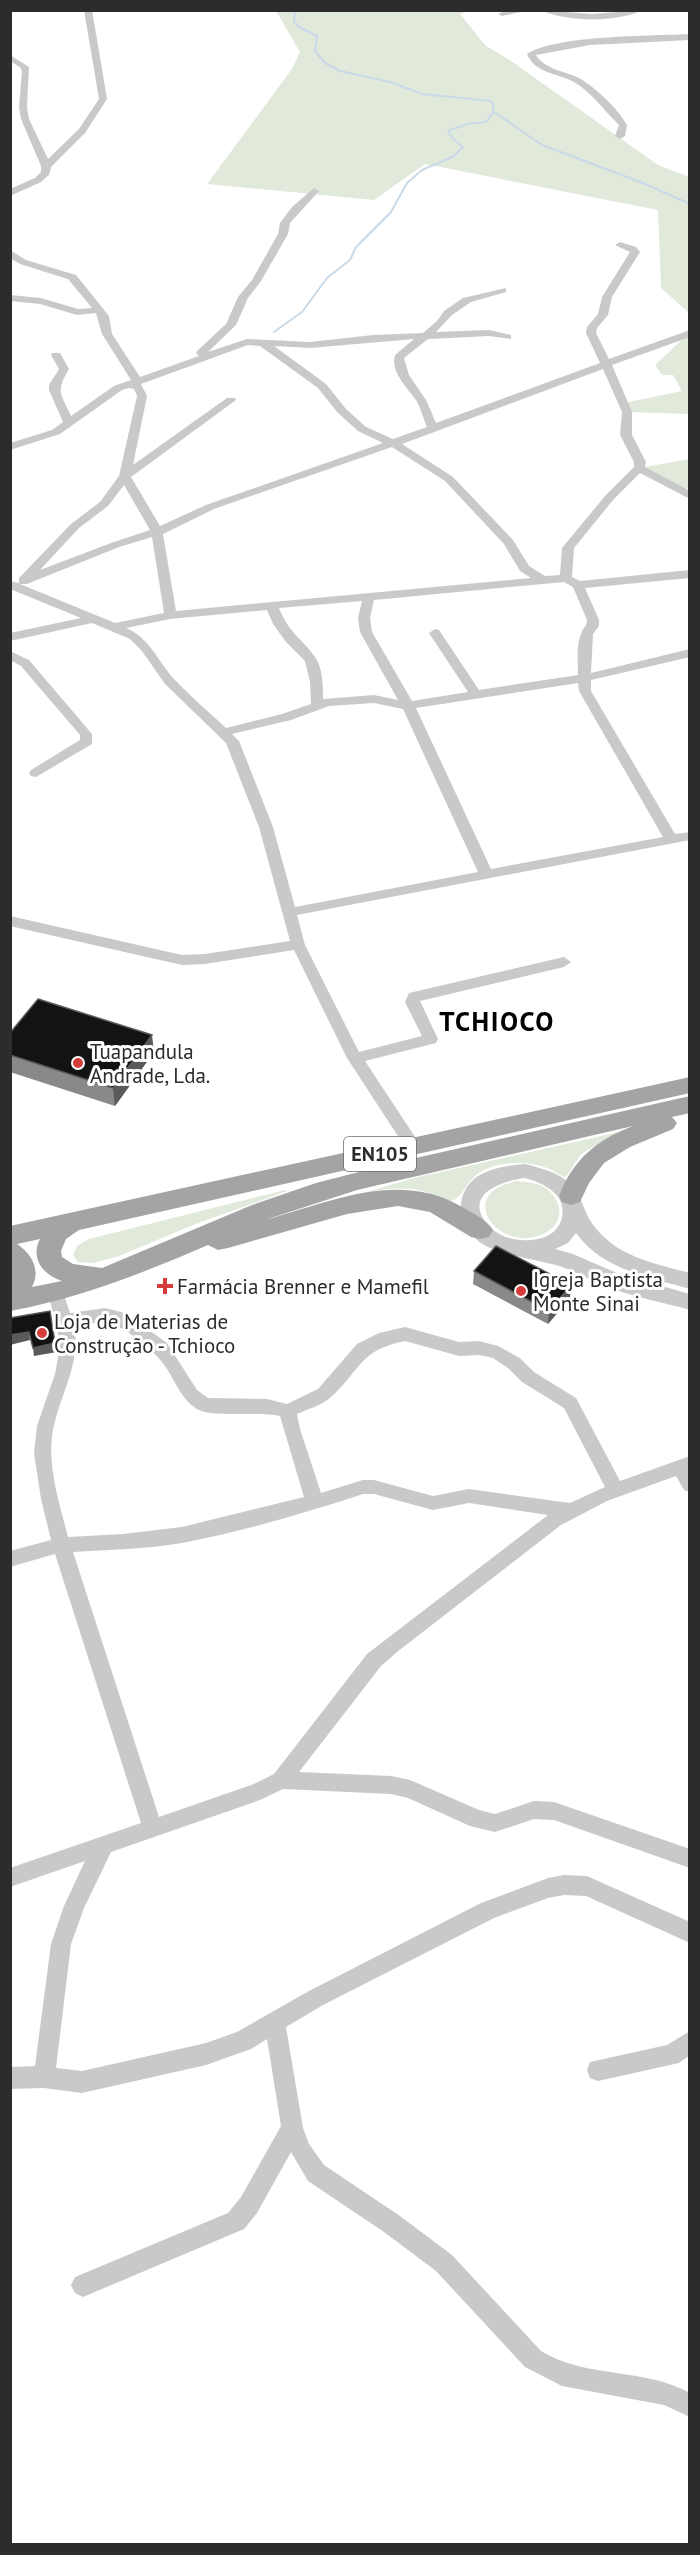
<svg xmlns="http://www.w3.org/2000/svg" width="700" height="2555" font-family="'PT Sans',sans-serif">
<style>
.green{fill:#e1e9db}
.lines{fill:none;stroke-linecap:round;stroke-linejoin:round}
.stream{stroke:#c8d9e7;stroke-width:2}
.minor{fill:#c9c9c9;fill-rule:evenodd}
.tertiary{fill:#c9c9c9;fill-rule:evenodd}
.primary{fill:#a4a4a4;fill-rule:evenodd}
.wall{fill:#898989}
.shaded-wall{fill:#5a5a5a}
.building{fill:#131313;stroke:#5a5a5a;stroke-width:1.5}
.poi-dot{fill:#d53d3d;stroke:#fff;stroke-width:2}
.labels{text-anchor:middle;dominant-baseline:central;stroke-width:6;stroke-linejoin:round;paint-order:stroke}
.shield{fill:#fff;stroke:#6b6b6b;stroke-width:1.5}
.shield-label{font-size:20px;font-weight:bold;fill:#2c2c2c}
.poi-label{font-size:21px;fill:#2c2c2c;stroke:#fff;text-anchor:start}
.district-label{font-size:27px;font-weight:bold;letter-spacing:1.5px;fill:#000;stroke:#fff}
</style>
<rect width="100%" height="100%" fill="#fff"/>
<path class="green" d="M276 11H469L460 14 485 45 511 61 658 165 689 177V313L661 288 658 210 425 164 374 200 207 184 292 69 300 52Z
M689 333V414L627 412 624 403 682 391 673 375H662L655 365Z
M689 450V488L680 491 639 468 689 459Z
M619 1132 581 1154 566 1177C560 1176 556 1172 550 1169 527 1160 493 1160 474 1177 466 1184 462 1197 452 1201 438 1197 427 1191 412 1189 371 1185 327 1204 289 1215L414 1178Z
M517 1181C525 1182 533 1182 540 1185 560 1194 568 1219 547 1232 503 1258 450 1194 517 1181Z
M285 1190 287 1191 193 1225 119 1256 93 1263 78 1262 73 1255 77 1246 89 1239Z"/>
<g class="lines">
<path class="stream" d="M494 112 542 145 643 183 690 204
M274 332 302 312 327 278 350 260 356 247 391 212 407 183 422 170 454 156 463 147 452 138 448 131 467 124 486 122C492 115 497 109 491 101L422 94 390 82 340 71 325 63 315 51 317 36 299 27 294 21 295 10"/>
<path class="minor" d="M84 10H92L107 99 85 133 51 167 49 175 41 182 10 196V189L35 178 41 172V166L21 119 19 107 22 72 21 68 10 61V55L29 67 27 107 29 119 48 159 79 129 99 99Z
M508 10H530L502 16 498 14Z
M541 10 592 14 642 10C618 23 565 22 541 10Z
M690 34V40L590 45 536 55C545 70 566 71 581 79 597 89 618 109 627 125L625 136 620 139 615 136 619 125 616 122C603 109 591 92 574 82 558 73 535 74 527 54 555 35 653 36 690 34Z
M314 188 319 191 290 223 288 234 261 281 248 298 236 325 208 352 247 339 310 342 373 335 423 333 437 321 444 311 463 298 506 288V292L471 302 452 315 436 332 489 330 511 335V339L489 336 428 339 404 358 409 375 426 400 436 423 600 363 586 333 587 327 598 314 602 297 630 252 615 245 620 242 636 247 640 252 612 297 608 315 597 328 596 333 609 359 690 330V337L612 365 632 412V435L646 462 645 467 690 491V499L640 473 613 500 574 548 572 577 580 581 690 570V578L585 588 599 620V626L593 634 591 673 690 649V657L591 680V691L675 834 690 832V840L297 915 305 945 359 1052 422 1036 405 1002 409 993 564 957 571 962 564 967 420 1001 438 1039 436 1043 365 1061 421 1146 419 1150H407L347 1058 294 950 205 964 182 965 10 926V916L182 955 205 954 290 941 259 827 226 743 165 684 142 651 130 639 92 623 10 641V633L81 618 10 589V581L19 583V578L71 524 100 502 119 476 137 396 134 389 129 388 122 390 60 434 10 450V443L52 430 63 422 49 390V385L59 369 51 355 52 353H60L69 369C55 392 61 393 71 416L114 386 131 380 102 334 96 313 77 315 40 304 10 301V295L41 298 78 309 92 308 68 279 20 264 10 258V250L26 260 76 275 109 316 112 334 140 377 199 356 196 353 197 351 226 324 238 297 252 280 278 234 280 223 292 207ZM414 339 395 355C390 372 407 387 416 400 421 408 423 418 427 427L393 439 366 427 346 409 326 384 274 346 310 348ZM248 345 260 346 318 388 338 413 358 431 383 443 206 505 160 526 131 477 236 400 235 398H227L133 465 147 396 141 384ZM603 369 622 412 620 435 634 462V467L605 496 562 548 560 575 545 576 529 566 513 540 453 477 402 444ZM392 447 445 481 504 544 520 571 531 578 176 611 163 534 214 509ZM124 485 150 530 111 543 40 570 79 528 108 506ZM152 537 164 613 115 623 20 584H27L119 547ZM564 582 573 587 587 620C587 627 583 627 581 634 576 646 578 662 578 675L479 690 439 630 435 629 429 633 468 692 412 701 372 632 370 618 374 600ZM362 601 358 618 360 632 398 700 374 695 323 699C323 687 323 668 315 657 301 637 290 635 279 608ZM267 610 273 624 286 642 305 661 310 682 311 704 282 714 226 728C209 712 190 696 174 679 157 660 150 638 126 628L170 619ZM578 683 579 691 663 837 491 869 416 708ZM374 703 403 709 478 872 295 907 273 827 239 741 232 734 291 720 329 706Z
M10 651 29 660 92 734V744L36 777 31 776 29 773 31 770 80 740V735L21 666 10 660Z
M56 1288 62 1289 70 1313 105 1308 125 1313 167 1343 197 1390 208 1398 267 1399 287 1404 318 1389 357 1344 379 1333 405 1327 459 1342 479 1341 498 1346 520 1358 534 1372 576 1398 620 1481 690 1456V1492L684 1490 676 1476 607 1501 561 1525 397 1652 381 1666 299 1772 391 1776 410 1780 479 1810 495 1814 534 1801 554 1802 690 1849V1868L554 1820 534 1819 495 1832 470 1826 408 1798 391 1794 283 1789 260 1800 111 1852 84 1908 71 1944 56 2068 82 2071 206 2043 237 2032 309 1991 481 1903 548 1878 564 1875 587 1876 690 1922V1943L586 1896 564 1895 548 1898 494 1918 323 2005 286 2027 303 2128 309 2144 324 2165 400 2216 452 2255 541 2351C587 2379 643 2367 690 2393V2417L664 2405 562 2386 525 2367 436 2271 384 2232 308 2181 291 2152 257 2213 244 2229 83 2297 75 2293 71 2285 75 2277 228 2213 241 2197 281 2126 267 2039 251 2049 206 2065 82 2093 44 2088 10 2089V2067L35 2066 51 1944 64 1906 85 1861 10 1887V1868L141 1823 55 1554 10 1567V1551L51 1540 41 1499 34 1453 37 1426 55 1374 60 1347 57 1327 48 1294 50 1289ZM105 1322C125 1326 156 1351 167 1369 176 1383 182 1400 197 1409 211 1418 259 1411 280 1416L304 1497 182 1527 123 1534 68 1537C60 1506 48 1469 52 1437 57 1398 82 1366 74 1325ZM405 1341 459 1356 479 1355 493 1358 508 1368 522 1382 564 1408 605 1487 570 1503 469 1489 433 1496 374 1480H363L321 1493 300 1429 297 1414C308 1409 323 1405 331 1397 361 1370 359 1350 405 1341ZM363 1494H374L433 1510 469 1503 548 1515 367 1654 274 1774 254 1784 159 1817 73 1552C109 1550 146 1549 182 1543 241 1532 305 1513 363 1494Z
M690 2031V2055L679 2063 598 2081 590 2078 587 2070 590 2062 667 2045Z"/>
<path class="tertiary" d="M525 1164C547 1170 572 1175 581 1200 587 1216 591 1225 605 1238 628 1259 660 1265 690 1273V1289C648 1277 603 1270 576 1233L568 1243 555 1249 573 1254 619 1274 690 1294V1310C662 1302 632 1297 606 1286 590 1280 575 1271 559 1266 537 1259 494 1255 477 1240 464 1229 457 1211 463 1195 472 1170 502 1166 525 1164ZM525 1178C543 1183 567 1194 562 1217 561 1223 557 1229 552 1233 535 1245 502 1242 488 1225 462 1195 501 1181 525 1178Z"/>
<path class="primary" d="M690 1077V1093L79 1230 66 1239 61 1251 62 1257 73 1264 102 1268 252 1205 316 1183 398 1162 690 1096V1113L672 1117 677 1123 673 1129 630 1147 604 1163 589 1183 580 1202 571 1205 562 1202 559 1196C573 1160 596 1140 633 1126L357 1190 265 1220C331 1202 399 1169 464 1208 474 1214 487 1220 493 1230L489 1237 480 1239 471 1237 430 1212 398 1206 347 1214 228 1248 218 1250 208 1245C143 1273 80 1298 10 1311V1226ZM40 1239C30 1258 43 1275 62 1281L32 1287C41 1270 32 1254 17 1244Z"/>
</g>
<path class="wall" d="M10 1033 154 1052 115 1106 10 1072Z
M474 1271 570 1298 548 1324 473 1284Z"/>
<path class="shaded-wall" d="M152 1035 154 1052 115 1106 113 1088Z
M571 1285 570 1298 548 1324 549 1311Z
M50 1311 57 1352 34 1356 33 1348Z
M29 1332 30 1340 10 1345V1335Z"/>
<path class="building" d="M38 999 152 1035 113 1088 10 1055V1033Z
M496 1246 571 1285 549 1311 474 1271Z
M50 1311 55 1343 33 1348 29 1332 10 1335V1318Z"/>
<g class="poi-dot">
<circle cx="78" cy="1063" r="6"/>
<path d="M162 1277h6v6h6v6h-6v6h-6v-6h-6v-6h6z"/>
<circle cx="521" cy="1291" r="6"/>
<circle cx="42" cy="1333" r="6"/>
</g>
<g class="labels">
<rect class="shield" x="344" y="1137" width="72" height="34" rx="4.5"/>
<g class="shield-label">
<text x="380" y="1154">EN105</text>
</g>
<g class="poi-label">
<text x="90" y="1051">Tuapandula<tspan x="90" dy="24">Andrade, Lda.</tspan></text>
<text x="533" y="1279">Igreja Baptista<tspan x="533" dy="24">Monte Sinai</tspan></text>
<text x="177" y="1286">Farmácia Brenner e Mamefil</text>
<text x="54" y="1321">Loja de Materias de<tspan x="54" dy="24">Construção - Tchioco</tspan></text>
</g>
<g class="district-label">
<text x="497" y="1021">TCHIOCO</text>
</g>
</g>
<rect width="700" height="2555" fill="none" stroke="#2c2c2c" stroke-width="24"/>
</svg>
